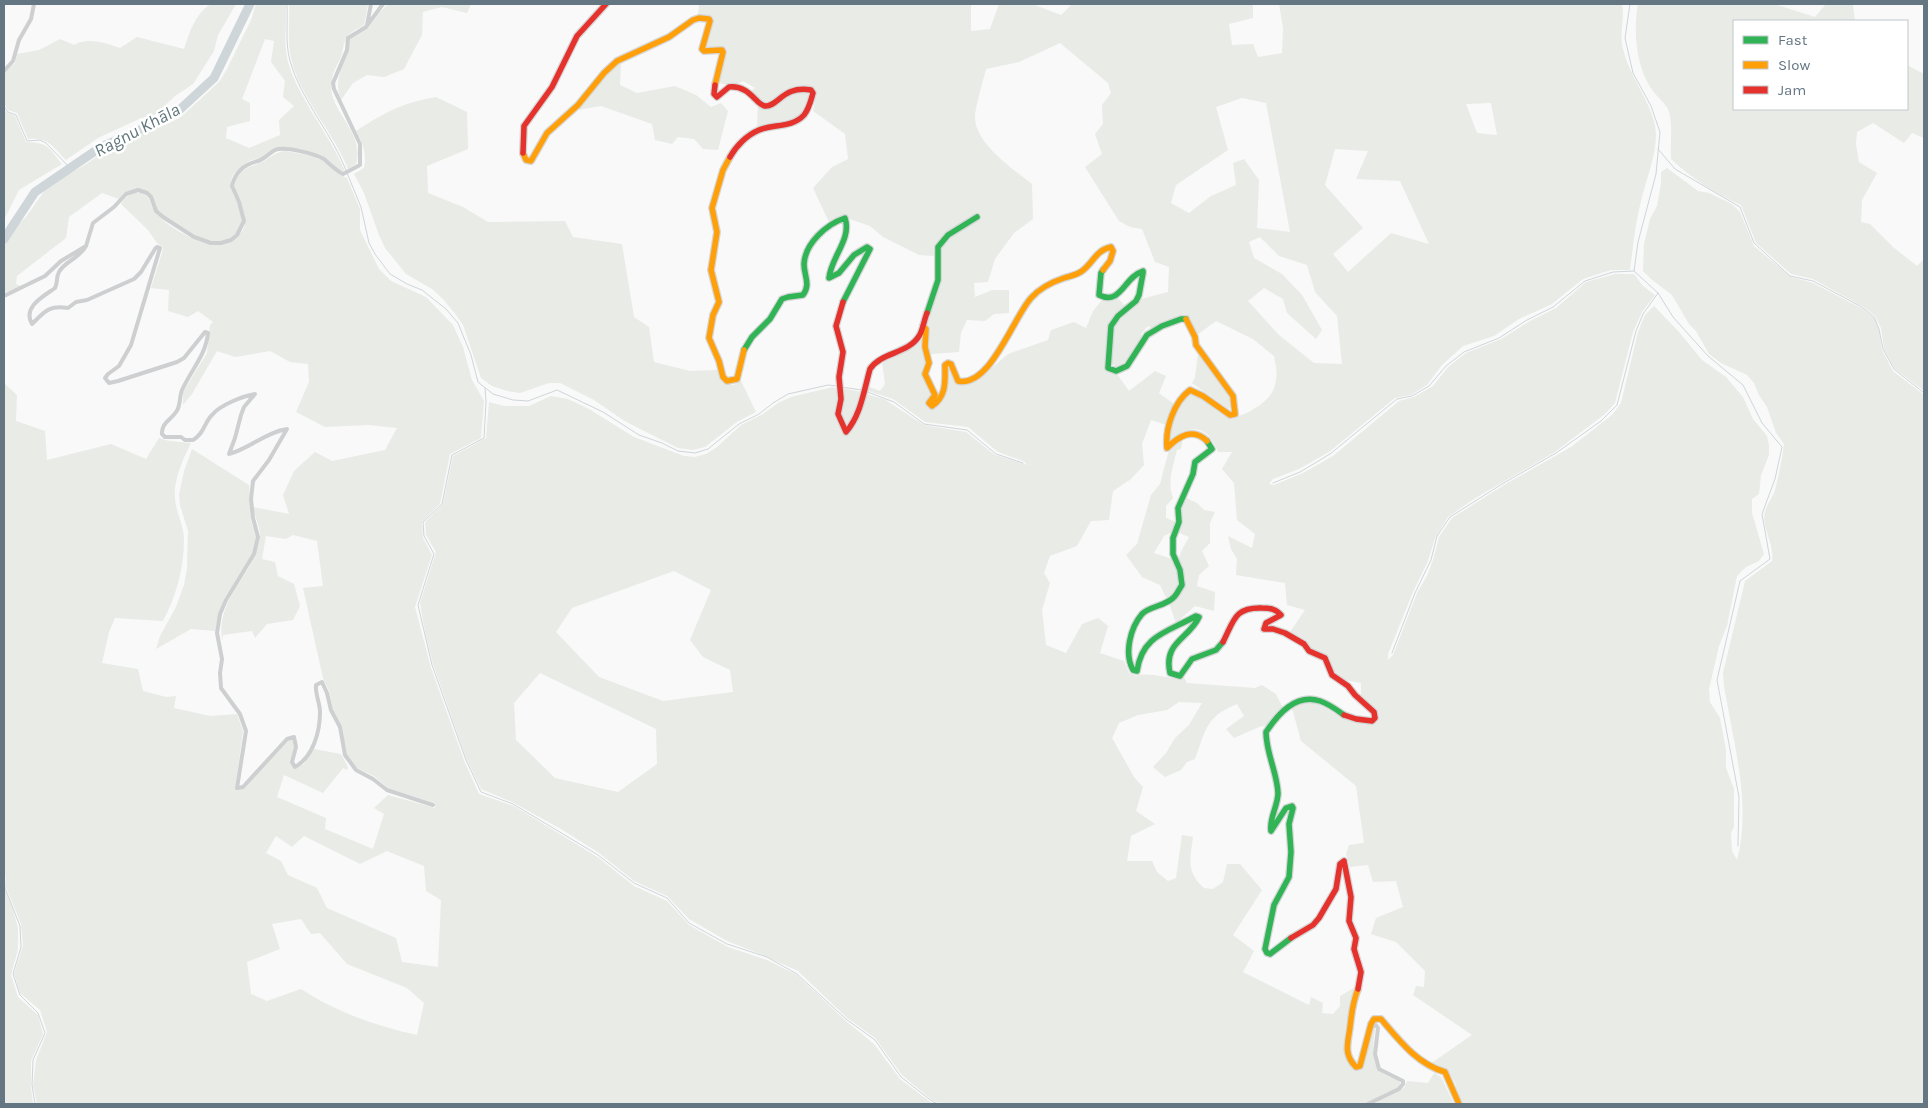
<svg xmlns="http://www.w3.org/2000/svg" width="1928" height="1108" font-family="Karla,sans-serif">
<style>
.green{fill:#e8ebe6;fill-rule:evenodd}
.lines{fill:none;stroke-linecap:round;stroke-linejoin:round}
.stream{stroke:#ced6d9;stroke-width:1}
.river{stroke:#ced6d9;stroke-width:9}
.fast-casing{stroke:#d5d6d7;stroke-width:8}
.slow-casing{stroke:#d5d6d7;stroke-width:8}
.jam-casing{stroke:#d5d6d7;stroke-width:8}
.street{stroke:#cecfd0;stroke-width:4}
.fast{stroke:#30b455;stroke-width:5.5}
.slow{stroke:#ff9f0a;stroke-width:5.5}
.jam{stroke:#e5322d;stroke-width:5.5}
.labels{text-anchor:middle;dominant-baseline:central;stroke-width:5;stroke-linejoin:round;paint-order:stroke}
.water-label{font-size:18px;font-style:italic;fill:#60757c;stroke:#fff}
</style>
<rect width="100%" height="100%" fill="#f9f9f9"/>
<path class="green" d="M211 4H236L218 35 214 51 193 84 175 96 154 116 141 118 98 138 66 160C52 146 49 137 28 139L17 113 8 110 4 103V73L15 63 17 54 39 50 60 39 74 45C88 37 105 43 120 48L137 37 184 49C190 31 195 14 211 4Z
M256 4H286C287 23 283 43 288 62 298 98 330 135 345 171 337 171 333 163 327 159 316 152 283 144 272 150 268 152 266 155 263 157 259 159 255 159 252 160 245 163 235 171 232 177 225 194 249 210 240 228 223 259 174 228 158 211 155 207 154 202 152 197L136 189 124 193 119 199 102 193 69 217 66 238 17 276 16 284 21 286 16 289 4 293V239L26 217 45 190 56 180 85 165 115 144 167 124 181 117 219 82 227 69 251 20ZM265 39 274 41 271 62 285 81 283 97 294 106 279 120 280 135 249 148 226 138 227 127 250 121V103L242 99Z
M289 4H365L368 5 364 25C358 29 348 33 346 39 343 44 343 51 341 57 338 64 333 71 332 79 325 110 366 131 356 164L348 169C334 133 299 96 291 58 287 40 290 22 289 4Z
M388 4H471L467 13 442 7 423 12 422 35 404 69 384 77 367 75 353 83 341 100C332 78 346 62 350 39L369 27 379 13Z
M699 4H971V31L990 29 999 4H1032L1061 15 1072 4H1253V18L1229 24 1232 45 1253 44 1258 57 1282 53 1283 28 1279 4H1622C1625 19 1619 34 1623 49 1630 79 1655 106 1656 134 1656 157 1646 179 1641 201 1635 224 1633 247 1630 270H1611L1583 279 1552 304 1519 319 1494 336 1463 346 1442 365 1427 385 1411 395 1395 398 1329 452 1299 469 1273 479 1269 484 1274 485 1303 473 1333 456 1399 401 1414 397 1433 386 1448 367 1466 353 1501 339 1530 321 1556 308 1586 282 1615 274H1634L1643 286 1655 295 1642 312 1633 332 1615 403 1605 414 1555 452 1477 497 1448 517 1435 538 1428 561 1413 592 1388 654V660L1393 655 1417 593 1427 576 1433 560 1439 537 1452 518 1504 485 1571 447 1612 415 1621 403 1638 332 1645 315 1654 306 1679 332 1702 360 1726 377 1743 397 1753 419 1767 436 1769 445V455L1761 475 1759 494 1752 499V513L1764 554 1759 561 1746 567 1737 576 1727 626 1719 646 1709 689 1710 702 1720 718 1726 750V768L1734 789V827L1731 833 1732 851 1737 860C1752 805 1733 741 1724 686L1723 673 1745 581 1772 561C1775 544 1761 528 1765 511 1767 504 1773 497 1775 490 1779 475 1782 459 1784 444L1776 433 1767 407 1759 395 1754 383 1747 375 1721 363 1709 354 1696 331 1689 324 1672 295 1651 279 1643 271 1644 244 1650 219 1657 206 1661 183V172L1667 168 1698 191 1709 193 1732 204 1740 212 1754 246 1791 277 1813 283 1861 308 1874 318 1879 329 1882 350 1893 371 1924 395V1104H1462C1453 1079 1457 1074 1430 1064L1472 1035 1413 995 1416 986 1424 987 1425 971 1396 942 1371 934 1376 918 1403 907 1396 881 1373 882 1368 865 1350 867 1346 854 1349 845 1364 843 1356 786 1301 741 1292 708 1295 703C1317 698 1325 710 1343 718 1353 723 1363 724 1374 723L1378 719 1377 709 1361 696V683C1337 678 1336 682 1329 657L1311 650 1306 642 1290 632 1305 610 1287 605 1285 583 1236 575 1237 559 1231 549 1228 536 1252 548 1255 534 1237 520 1234 483 1222 469 1232 452H1218C1207 424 1189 423 1169 443 1173 426 1175 401 1191 393 1206 398 1216 413 1227 417 1240 420 1265 404 1271 394 1274 390 1276 383 1276 379 1278 372 1275 363 1274 356L1253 339 1216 321 1197 335 1189 317C1175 317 1163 321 1151 328L1148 326 1141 334 1143 339 1129 359 1117 367 1111 364V332L1113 327 1141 299 1168 292 1169 267 1155 262 1142 229 1130 227 1119 221 1085 167 1102 154 1095 134 1103 124 1102 105 1111 93 1108 83 1060 43 1019 62 986 69C983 82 975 106 975 118 976 144 1013 169 1032 184L1033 219 1014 233 995 259 988 282 974 283 975 297 992 290H1009V313L994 314 985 321 967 320 961 333 959 352 931 354 927 345 928 328 925 324 938 287 939 252 942 243 980 217C958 228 940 231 934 256L919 255 883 237 870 226 844 217 829 222 813 188 832 167 848 159 845 134 813 111 815 102 814 91 793 87 785 91 766 104 750 92 755 88 743 81 737 84H721L718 77 725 52 704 49 711 22 698 16ZM1242 98 1266 103 1290 232 1257 228 1259 180 1244 159 1233 163 1236 185 1211 196 1189 213 1171 203 1176 185 1228 150 1216 107ZM1491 103 1497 135 1477 133 1466 104ZM1335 149 1368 151 1356 179 1400 181 1429 244 1391 233 1348 272 1333 254 1363 228 1325 185ZM1260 237 1279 256 1307 265 1315 292 1337 316 1342 364 1314 363 1279 335 1248 301 1264 288 1283 299 1287 313 1316 339 1322 330 1302 295 1282 274 1254 258 1249 242Z
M1638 4H1774L1815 17 1826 4H1853L1855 21H1734V109H1907V65L1924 74V138L1912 133 1904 143 1873 123 1857 132 1856 144 1859 162 1877 173 1862 200 1861 222 1870 224 1893 247 1917 266 1924 259V391L1894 368 1884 349 1881 328 1875 316 1860 305 1813 279 1791 274 1756 243 1741 205C1716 194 1691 178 1671 159 1670 144 1673 126 1669 112 1666 103 1658 98 1653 91 1636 69 1633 30 1638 4Z
M621 63 620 85 637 93 675 86 696 95 711 107 721 103 728 111 718 150 703 149 694 139 678 137 672 144 655 140 652 124 601 106 578 110 612 69Z
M806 91C814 100 805 109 799 117L757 127 758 104 770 109 786 95Z
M436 97 467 112 468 149 427 166 428 193 463 207 488 222 565 221 573 237 622 244 634 317 649 327 654 362 690 371 718 370C721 379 724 384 734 385L740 379 756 412 737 422 705 447 693 450 678 448 642 430 623 420 594 400 560 383H549L520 393 507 391 492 386 481 378 463 325 456 315 443 299 432 289 406 274 385 248 379 235 364 193 354 174 364 168C367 154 363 143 356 131 386 112 401 103 436 97Z
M4 109 8 113 15 116 26 142C49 143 48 147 62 164L19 190 4 220Z
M284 151C297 153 312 155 324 161 332 166 337 175 347 178L360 209V230L379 269 391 281 426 297 453 325 463 347 472 380 484 401 481 438 450 454 440 504 422 522 423 538 432 555 415 607 431 668 465 763 479 794 514 806 599 858 634 886 667 901 689 925 728 947 767 960 797 975 846 1021 874 1044 900 1079 933 1104H37L33 1085 36 1060 47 1032 40 1010 20 993 14 974 23 945 21 924 6 887 4 855V383L17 395 16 421 45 431 47 460 111 444 146 459 159 438 169 441 191 443C183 459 173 481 175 498 176 513 184 525 184 540 184 569 176 596 163 621L115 618 109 632 102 663 138 669 143 691 166 697 176 696 174 708 210 716 237 714 243 731 235 789 244 788 288 740H293L294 747 290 762 295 769 304 764 314 749 341 754 348 767 347 770 343 768 323 793 284 775 277 797 326 818 325 829 373 849 384 814 374 808 388 795 435 808V803L388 788 374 776 357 768 345 754 342 727 333 709 329 691 323 678 303 588 323 586 317 541 293 535 286 539 266 536 262 559 275 562 278 576 294 584 300 606 293 620 267 624 255 638 252 631 223 635 222 640C216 596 255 575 260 537 261 528 254 516 253 507L289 514 283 495 294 471 315 452 332 461 385 450 397 428 369 425 325 427 296 412 309 382 308 364 290 362 270 351 235 357 217 351 192 394 183 405V392L207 353 210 325 213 322 198 311 188 317 168 311 169 290 151 288 162 253 163 247 157 243 148 230 121 204C125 196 135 190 143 194 151 197 150 206 155 212 165 225 194 242 210 244 220 245 228 244 235 238 260 220 230 200 235 183 239 167 253 167 264 161 271 156 276 153 284 151ZM276 836 292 847 304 836 360 864 387 851 424 866 426 891 441 900 438 967 402 962 396 938 327 908 317 888 288 875 281 861 266 853ZM301 919 311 934 320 933 347 964 407 988 424 1003 417 1035C376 1026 336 1012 301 989L267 1001 251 994 247 962 280 949 272 924Z
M1117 297 1124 305 1133 300 1112 321 1109 370 1117 374 1129 391 1155 371 1166 376 1159 393 1174 404 1166 425 1151 420 1142 444 1144 465 1131 479 1113 491 1109 520 1091 521 1077 546 1050 556 1044 573 1050 583 1042 610 1046 645 1066 653 1082 624 1098 618 1108 626 1100 653 1124 661 1129 673 1136 676C1151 671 1168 681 1184 677L1187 683 1255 688 1262 685 1276 694 1283 708 1268 725 1259 727 1234 738 1226 729 1244 716 1237 704C1205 717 1206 730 1195 759L1187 762 1181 770 1165 777 1153 767 1166 753 1175 738 1189 725 1202 703 1179 702 1167 710 1138 715 1119 723 1112 738 1134 777 1143 787 1136 811 1155 824 1131 836 1127 861H1152L1157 872 1168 881 1176 878 1182 835 1193 837C1190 860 1186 872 1204 888L1213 889 1223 882 1227 864H1240L1262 890 1233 935 1254 951 1243 972 1309 1005 1311 997 1323 1003 1322 1013 1333 1014 1340 1006V996L1357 986C1350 1006 1332 1059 1357 1070L1371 1031 1374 1028 1375 1029C1373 1046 1370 1067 1388 1076 1394 1079 1398 1078 1401 1084L1398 1089 1365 1104H945L933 1101 902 1075 875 1038 846 1017 798 971 765 956 727 941 689 919 667 896 634 881 599 853 561 829 512 802 481 789 466 758 433 664 425 632 420 603 436 552 426 535 425 522 443 504 453 456 486 438 489 402 504 406H529L551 396 568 399 589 409 634 437 684 456 695 457 706 454 717 447 741 425 763 414 778 403 791 397 833 387 838 390 837 409 848 434 859 415 866 394 884 399 924 425 966 432 995 455 1028 465 1023 461 998 452 968 427 925 422 893 399 865 390 867 386 880 391 885 384 882 362 913 347 923 329 927 361 923 371 933 395 928 404 940 402 946 366 948 364 959 382 987 372 1008 354 1048 340 1051 330 1074 322 1086 328 1093 311 1102 300ZM674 571 711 590 690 640 703 657 730 670 733 692 663 701 599 677 556 632 572 608ZM540 673 656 729 657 764 618 792 555 778 516 740 514 703Z
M1198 354 1228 394C1230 399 1232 403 1229 409L1192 383 1195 377Z
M841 388 862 392 855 413 846 429 840 413Z
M1183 438 1181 449 1177 450C1173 466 1167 482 1173 498L1166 506V518L1176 522 1172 532 1164 536 1154 553 1172 559C1181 578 1184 585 1167 600L1160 585 1142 577 1126 555 1137 544 1151 495 1160 484 1169 450Z
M192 449 249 485 251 521 256 537 253 553 224 599 215 631 191 629 156 649 160 636 176 607 184 585 187 568 188 531 180 505 179 495 184 471Z
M1185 497 1197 503 1204 510 1215 512 1210 523V543L1202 551 1209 566 1199 575 1197 586 1215 592 1214 611 1195 606 1176 623 1169 603C1196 585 1178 581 1179 560 1179 553 1186 543 1189 537L1177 532 1181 506Z
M4 888 11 903 18 928V949L11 975 18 997 38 1015 43 1034 31 1061V1088L33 1104H4Z
M1434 1073 1441 1077 1454 1104H1373L1404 1088 1407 1081 1428 1083Z"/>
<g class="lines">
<path class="stream" d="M287 4C288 22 285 43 290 61 301 100 331 132 346 170
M1630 4 1625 38 1633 73 1651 106 1660 132 1656 174 1638 242 1634 271 1658 293 1673 317 1708 356 1743 385 1762 423 1782 447 1775 479 1762 514 1770 559 1740 581 1717 680 1739 797 1738 846
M4 106 8 112 16 115 27 141 40 140 46 143 70 168
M1658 149 1675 169 1740 207 1754 243 1790 276 1813 281 1860 306 1874 317 1879 329 1883 349 1894 369 1924 393
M347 173 361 207 369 243 375 254 390 274 407 284 422 290 446 309 458 323 471 355 478 382 493 394 513 400 528 401 557 390 603 412 639 435 662 443 678 451 695 453 708 449 739 424 759 414 773 403 788 394 828 385 837 386
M841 387 862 390
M485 388 486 402 484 438 452 455 442 504 423 522 424 536 434 554 418 605 432 665 466 760 481 792 513 804 598 855 634 883 667 898 689 923 727 944 767 957 797 974 846 1019 875 1040 901 1077 933 1102 939 1104
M865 391 894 402 924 424 967 430 996 454 1023 463
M1273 483 1300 472 1330 454 1397 399 1412 396 1429 386 1446 366 1464 352 1499 338 1527 320 1553 307 1585 281 1613 272 1634 271
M1392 653 1415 593 1431 560 1437 536 1450 517 1502 484 1556 453 1601 421 1617 405 1636 331 1643 314 1658 293
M4 871 5 888 20 926 21 947 13 974 20 995 38 1013 45 1033 33 1060 32 1085 35 1104"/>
<path class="river" d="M4 239 35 192 101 147 175 114 214 78 250 4"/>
<g class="fast-casing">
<path id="fast" d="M1103 270 1101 273 1099 295C1121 306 1124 277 1143 271V273L1139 295 1136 301 1118 316 1111 326 1108 368 1116 371 1127 366 1147 335 1162 326 1181 319H1186
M927 313 938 280V247L948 235 977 217
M744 350 752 337 770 319 782 299 788 297 803 295C811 284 804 276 804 264 805 243 827 224 845 218 852 239 831 257 829 278L839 273 854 255 867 247 870 249 843 302
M1207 441 1212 449 1195 462 1193 474 1178 508 1179 522 1173 538V554L1180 570 1182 585C1179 589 1177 595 1173 598 1165 606 1150 606 1142 614 1130 628 1124 654 1133 670L1137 671C1142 635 1168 632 1196 616L1199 617C1189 639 1163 642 1170 673L1180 676 1192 659 1216 650 1223 642
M1291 938 1270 954 1267 953 1265 949 1274 905 1289 877 1291 852 1289 824 1293 808 1292 806 1286 808 1271 831C1269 818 1278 806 1278 793 1277 772 1266 753 1266 732 1278 714 1296 693 1320 701 1329 704 1337 710 1344 715"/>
</g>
<g class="slow-casing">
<path id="slow" d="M523 153 526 160 531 161 547 133 578 105 604 73 617 61 669 37 693 20 699 18 709 19 710 21 702 49 704 51 722 50 723 52 715 85
M730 157 723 170 712 208 717 232 711 270 719 302 713 315 709 338 719 361 723 377 727 381 737 379 744 350
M1186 319 1195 337 1196 345 1233 396 1235 414 1230 415 1203 396 1190 390C1174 402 1165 428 1167 448 1179 436 1193 427 1207 441
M923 326 926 329 925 347 929 363 925 374 935 395 929 403 932 406C947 396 945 381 945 365L948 363 951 364 958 381C990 388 1013 318 1031 298 1039 289 1052 282 1064 278 1070 276 1077 275 1082 271 1093 263 1096 250 1111 247L1113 251 1110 261 1103 270
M1358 989C1352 1004 1352 1012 1350 1027 1348 1043 1343 1054 1356 1067L1360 1066 1371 1024 1374 1019H1381C1399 1040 1417 1064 1445 1072L1459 1104"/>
</g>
<g class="jam-casing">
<path id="jam" d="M715 85 714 94 717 97 729 87C750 85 756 105 765 106 778 107 783 85 811 90L813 93C811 100 809 109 804 115 792 128 773 124 759 130 747 135 736 146 730 157
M523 153 524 126 552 87 577 36 606 4
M843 302 836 326 843 352 839 377 841 399 838 414 846 432C861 415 864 390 870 369 881 352 908 354 919 336 923 330 924 320 927 313
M1223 642C1234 621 1234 607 1262 608 1270 608 1276 609 1281 615L1266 623 1264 629H1273L1285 633 1304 644 1309 651 1325 658 1332 675 1348 686 1355 695 1374 712 1375 718 1372 721 1356 719 1344 715
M1291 938 1313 925 1319 918 1336 889 1340 864 1344 861 1351 897 1349 921 1356 938 1354 949 1361 972 1358 989"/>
</g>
<path class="street" d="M367 25 371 4
M4 71 13 61 19 40 31 19 34 4
M86 246C80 258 65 261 59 272 56 277 58 282 55 288 44 296 22 307 32 324 45 311 49 305 68 308L76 302 87 300 134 279 141 272 155 249 157 247 160 248 131 345 119 366 108 374 105 378 109 383 118 381 177 362 184 358 205 332 208 333C206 355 191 370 182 390 179 397 181 406 176 412 171 420 161 423 162 434L165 437H181L185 440H193C204 434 204 423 212 415 220 405 243 396 255 394L244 407 241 415 235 438 229 454C249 449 266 432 287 429L269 460 253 481 251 499 253 518 258 537 254 554 226 600 220 614 217 633 222 659 220 673 221 688 240 714 246 731 237 788 243 787 287 739 294 737 296 747 292 762 295 767C313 757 320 732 320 712 320 703 315 694 316 685L322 682 327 693 331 710 340 727 345 755 356 770 373 779 387 790 433 805
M4 296 45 276 61 261 86 246 93 223 114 207 126 194 138 190 147 193 151 197 156 211 163 217 194 237 211 243H221L231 240 237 235 244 221 239 202 232 186C235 172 245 164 258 161 265 159 269 153 275 150 285 146 315 154 324 159 330 164 335 170 343 174L360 165V144L334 89 333 83 347 50 348 38 366 27 383 4
M1368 1104 1399 1089 1403 1084V1081L1379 1069 1375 1054 1378 1028 1376 1025 1370 1028"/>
<use href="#fast" class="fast"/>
<use href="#slow" class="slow"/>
<use href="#jam" class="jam"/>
</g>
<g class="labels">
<g class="water-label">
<text transform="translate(137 130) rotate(-28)">Ragnu Khāla</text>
</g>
</g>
<rect width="1928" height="1108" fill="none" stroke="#657683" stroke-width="10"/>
<rect x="1733" y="20" width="175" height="90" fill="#ffffff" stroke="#c1c8cd"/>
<rect x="1743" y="36" width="25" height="8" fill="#30b455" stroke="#c1c8cd"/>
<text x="1778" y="45" font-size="15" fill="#657683">Fast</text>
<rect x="1743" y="61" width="25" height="8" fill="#ff9f0a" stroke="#c1c8cd"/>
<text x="1778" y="70" font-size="15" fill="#657683">Slow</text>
<rect x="1743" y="86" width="25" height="8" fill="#e5322d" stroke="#c1c8cd"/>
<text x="1778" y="95" font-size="15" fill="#657683">Jam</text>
</svg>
